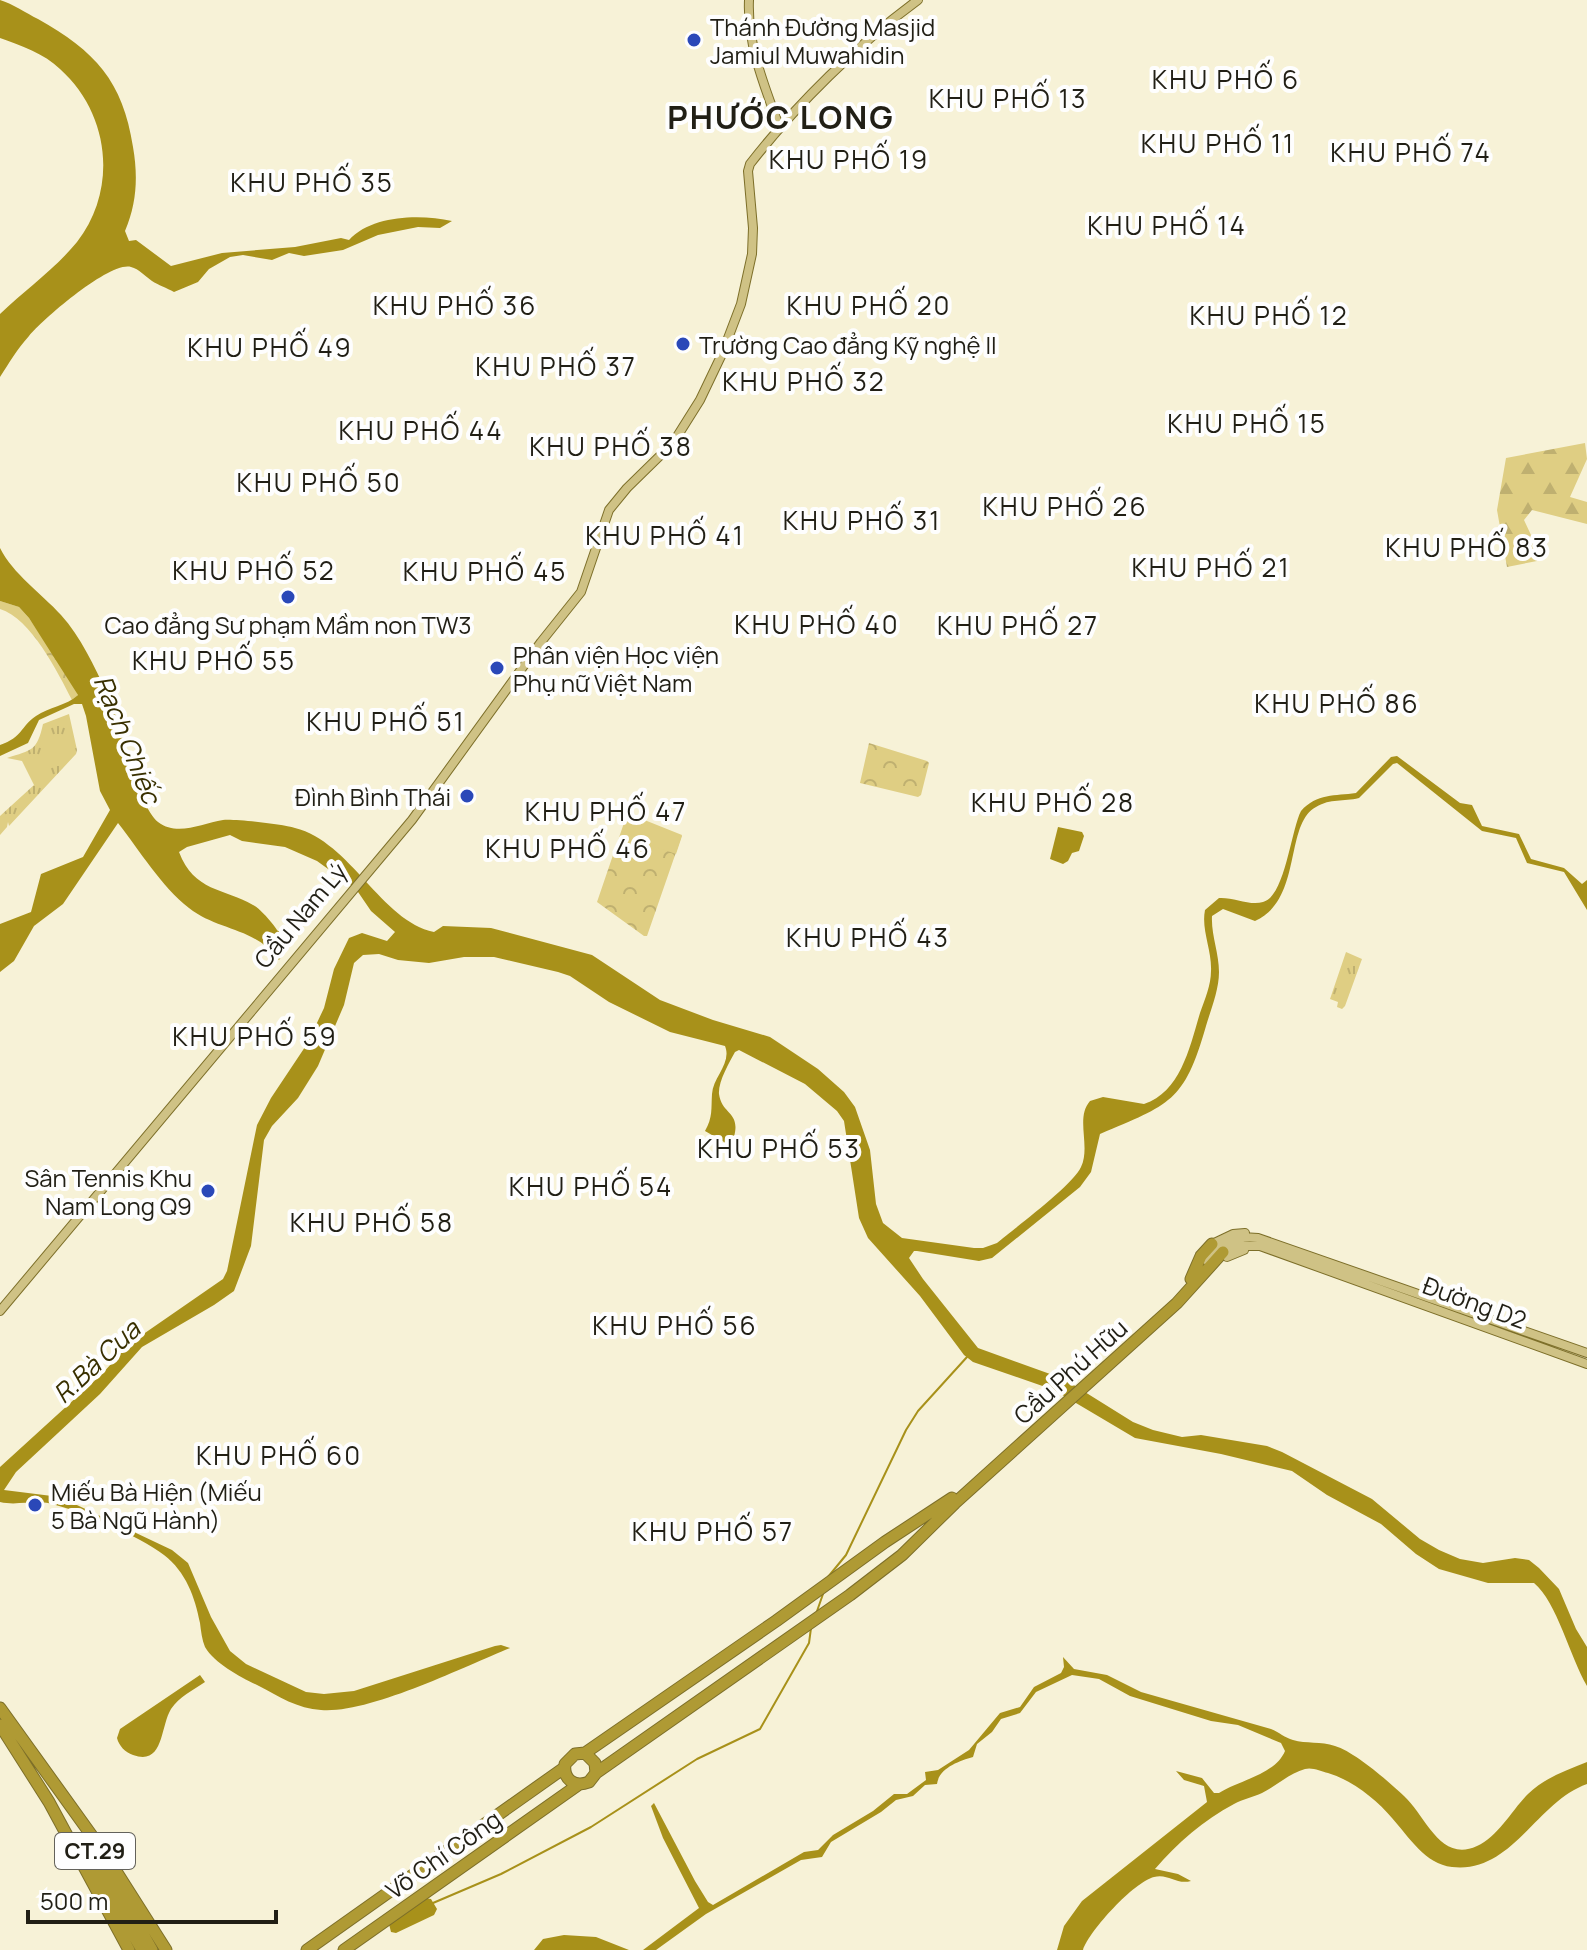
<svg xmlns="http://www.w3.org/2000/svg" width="1587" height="1950" font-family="Manrope,sans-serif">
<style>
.grass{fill:url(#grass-tufts)}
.forest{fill:url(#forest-firs)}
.park{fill:url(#park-crowns)}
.pitch{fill:#dfce83}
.water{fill:#a8911a}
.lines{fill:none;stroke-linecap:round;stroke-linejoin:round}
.stream{stroke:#a8911a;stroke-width:2}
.canal{stroke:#a8911a;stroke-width:4}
.major-casing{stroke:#7d6f29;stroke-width:10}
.highway-casing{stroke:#7d6f29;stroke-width:13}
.major{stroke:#cfc285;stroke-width:8}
.highway{stroke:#af9a34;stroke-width:11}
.poi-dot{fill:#2a48b8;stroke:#fefefe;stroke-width:3}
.labels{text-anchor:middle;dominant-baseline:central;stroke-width:8;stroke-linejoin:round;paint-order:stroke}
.shield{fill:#fefefe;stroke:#63625b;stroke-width:2}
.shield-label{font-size:22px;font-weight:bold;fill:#211f15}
.poi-label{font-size:24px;fill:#211f15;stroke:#fefefe;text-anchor:start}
.street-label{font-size:24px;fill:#211f15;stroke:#fefefe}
.neighbourhood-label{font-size:26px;letter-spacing:2px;fill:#211f15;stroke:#fefefe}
.water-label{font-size:26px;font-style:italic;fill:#393000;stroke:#fefefe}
.district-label{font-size:32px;font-weight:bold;letter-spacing:2px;fill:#211f15;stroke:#fefefe}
</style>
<defs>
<pattern id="grass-tufts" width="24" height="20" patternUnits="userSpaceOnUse" patternTransform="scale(2)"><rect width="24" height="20" fill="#dfce83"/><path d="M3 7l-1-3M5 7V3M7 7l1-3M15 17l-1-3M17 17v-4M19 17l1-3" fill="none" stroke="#bfb070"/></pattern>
<pattern id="forest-firs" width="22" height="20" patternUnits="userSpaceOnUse" patternTransform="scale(2)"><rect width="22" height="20" fill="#dfce83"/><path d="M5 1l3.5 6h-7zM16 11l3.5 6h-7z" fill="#bfb070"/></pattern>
<pattern id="park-crowns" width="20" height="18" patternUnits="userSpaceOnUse" patternTransform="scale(2)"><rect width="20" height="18" fill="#dfce83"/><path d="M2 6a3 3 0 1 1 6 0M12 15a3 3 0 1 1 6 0" fill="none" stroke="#bfb070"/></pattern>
</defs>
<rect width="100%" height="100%" fill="#f7f2d7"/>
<path class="grass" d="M69 714 77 750 76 754 9 826 8 822 7 827 0 835V816L34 785 22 761 7 758C32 750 37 751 43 724Z
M1346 952 1362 959 1345 1006 1342 1009 1337 1007 1338 1002 1330 999Z"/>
<path class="forest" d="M1585 443 1587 459 1570 497 1587 502V524L1532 510 1524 520 1531 535 1537 561 1507 567 1497 510 1506 458Z"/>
<path class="park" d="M0 601 19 607 29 618 74 685 78 695 72 700C58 673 31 618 0 609Z
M869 743 927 761 929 763 921 795 918 797 860 783Z
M632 815 682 835 647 936H644L597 902 626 817Z"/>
<path class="pitch" d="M647 825 682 836 676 854 641 842Z"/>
<path class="water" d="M0 0C13 4 26 13 38 19 95 51 123 81 133 147 138 176 137 203 125 231L129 241 136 240 171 266 222 253 295 247 341 238 349 240C372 215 420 214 452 221L440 228 418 227 378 235 343 250 304 256 289 253 272 260 243 255 230 257 209 269 198 282 174 292C167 288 158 285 152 281 145 276 139 269 131 267 110 261 43 319 29 336 18 348 9 363 0 377V314C25 290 55 269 77 242 118 189 110 114 60 69 45 54 20 45 0 38Z
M0 548C13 574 41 593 61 615 81 637 94 666 107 693 121 722 137 805 158 822 178 837 202 823 223 820 237 819 281 824 295 828 351 842 381 921 434 932L443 926 491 928 592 955 660 1000 713 1020 770 1037 818 1069 844 1092 855 1107 870 1150 876 1204 883 1223 902 1238 974 1248H983L997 1243C1015 1228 1073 1185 1081 1167 1091 1146 1075 1118 1090 1101L1103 1097 1144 1104C1181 1092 1190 1046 1200 1013 1205 999 1211 985 1211 971 1212 950 1201 930 1205 910L1219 898C1233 897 1250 906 1263 902 1285 897 1291 830 1301 811 1317 793 1335 796 1356 793L1391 757 1397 756 1460 803 1472 805 1482 826 1519 834 1531 859 1564 868 1582 884 1587 880V910L1564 872 1527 863 1516 838 1482 831 1397 763 1393 764 1359 798C1343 802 1331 798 1316 807 1284 824 1303 900 1255 921L1223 909 1212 916C1211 935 1219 953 1219 972 1219 990 1211 1009 1206 1026 1184 1103 1170 1104 1100 1134L1091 1172 1080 1187 992 1258 979 1261 917 1251H914L909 1258 923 1279 978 1348 1064 1379 1133 1422 1153 1430 1182 1437 1201 1435 1267 1446 1282 1452 1372 1499 1420 1539 1439 1550 1460 1559 1483 1563 1515 1558 1529 1560 1539 1568 1559 1589 1576 1629 1587 1647V1686C1570 1657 1557 1602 1534 1583H1488L1439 1569 1416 1554 1381 1524 1327 1495 1292 1471 1221 1454 1135 1438 1054 1390 973 1362 964 1355 920 1296 868 1238 859 1218 844 1121 837 1111 805 1084 739 1050 735 1052C729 1063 718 1082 719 1094 722 1117 745 1110 731 1146L705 1131C713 1117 711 1109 712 1094 713 1077 732 1063 725 1046L670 1032 609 1002 570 976 558 972 494 957H464L429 963 398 960 379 954 363 955 354 963 344 1005 318 1066 298 1098 272 1126 264 1140 251 1246 234 1291 214 1305 142 1347 100 1394 16 1472 4 1490 60 1497 172 1550 188 1563 211 1617 230 1651 246 1664 306 1692 324 1694 354 1691 495 1646 501 1645 510 1648C463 1667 369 1714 321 1710 298 1709 278 1696 259 1686 242 1678 215 1664 205 1647 202 1640 201 1631 200 1623 195 1597 186 1572 164 1555 141 1537 76 1509 48 1503 31 1500 17 1506 0 1502V1467L102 1374 129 1344 223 1279 227 1271 257 1125 271 1098 307 1044 324 1008 334 969 349 938 362 933 387 941 395 932 371 911 356 889 317 861 285 847 242 841 230 835 187 847 179 852C194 892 224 888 253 905 263 910 287 939 285 949 285 954 282 956 279 960 255 927 218 931 189 908 161 886 140 851 118 823L63 904 34 926 14 961 0 972V924L31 912 41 874 83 857 110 810 100 791 86 716 82 704H74L39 720 28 743 0 756V745C23 737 20 727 36 716 49 707 66 706 78 695L29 618 19 607 0 601Z
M1058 827 1082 832 1084 836 1079 851 1072 853 1068 861 1063 864 1050 859Z
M1063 1657 1074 1669 1107 1675 1141 1692 1271 1729C1279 1732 1285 1738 1293 1740 1306 1744 1321 1741 1335 1746 1355 1752 1388 1781 1404 1796 1426 1816 1440 1863 1477 1846 1498 1837 1512 1810 1528 1794 1544 1778 1567 1770 1587 1762V1784C1536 1802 1512 1874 1452 1867 1425 1864 1409 1837 1392 1818 1377 1800 1352 1780 1328 1773 1321 1771 1312 1767 1305 1769 1290 1773 1276 1786 1262 1793 1253 1797 1243 1799 1234 1804 1204 1820 1177 1843 1155 1869L1178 1874 1191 1881C1176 1885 1168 1873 1154 1877 1134 1882 1090 1930 1083 1950H1057L1064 1926 1082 1901 1207 1802 1204 1786 1184 1780 1176 1771 1202 1778 1214 1793H1219C1239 1780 1275 1775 1285 1751L1281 1743 1238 1725 1211 1721 1130 1696 1099 1679 1072 1675 1036 1692 1020 1713 1001 1719 992 1732 977 1744 973 1757C959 1761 939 1768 937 1784L925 1785 913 1796 896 1800 881 1812 831 1842 822 1857 801 1860 706 1914 656 1950H643L699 1908 663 1838 651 1806 654 1803 695 1881 708 1902 713 1905 804 1852 818 1850 833 1835 873 1811 894 1794H907L926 1780 925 1772 938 1770 969 1750 1000 1713 1020 1707 1034 1687 1061 1673 1064 1667Z
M200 1675 205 1682C193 1690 179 1697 171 1709 160 1727 164 1766 133 1755 125 1752 119 1746 117 1738L120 1729Z
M425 1898 431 1899 437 1909 434 1915 396 1933 391 1932 389 1924Z
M564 1935 596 1937 629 1950H534L543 1939Z"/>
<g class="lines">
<path class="stream" d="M828 1577 846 1555 906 1430 918 1411 967 1357
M816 1614 823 1594
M433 1903 501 1874 591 1827 697 1759 760 1729 809 1643 811 1628"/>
<path class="canal" d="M274 932 290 936"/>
<g class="major-casing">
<path id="major" d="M749 0C747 44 764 85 779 126
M1212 1244 1233 1234 1245 1233
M1223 1252 1238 1246H1260L1587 1364
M1227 1257 1244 1250
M1206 1260C1220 1244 1236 1235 1258 1238L1587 1353
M0 1311 412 820 541 642 581 592 609 510 627 488 673 443 700 400 722 354 741 304 752 254 753 228 748 171 750 164C795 106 859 43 918 0"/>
</g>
<g class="highway-casing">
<path id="highway" d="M1191 1279 1201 1256 1212 1244
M0 1708 105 1854 166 1950
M0 1725 49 1802 129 1950
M585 1753 776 1621 885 1542 952 1498
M596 1773 595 1763 585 1753 575 1754 565 1764C563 1779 574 1788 589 1782L596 1773 850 1595 902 1555 955 1503 1177 1303 1223 1252
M86 1854 142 1950
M101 1860 152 1950
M307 1950 564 1768
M344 1950 578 1785"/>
</g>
<use href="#major" class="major"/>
<use href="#highway" class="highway"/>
</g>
<g class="poi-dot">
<circle cx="694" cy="40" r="8"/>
<circle cx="683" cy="344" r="8"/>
<circle cx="288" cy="597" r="8"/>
<circle cx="497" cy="668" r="8"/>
<circle cx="467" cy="796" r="8"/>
<circle cx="208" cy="1191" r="8"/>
<circle cx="35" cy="1505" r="8"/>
</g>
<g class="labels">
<rect class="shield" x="55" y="1833" width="80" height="36" rx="6"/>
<g class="shield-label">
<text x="95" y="1851">CT.29</text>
</g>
<g class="poi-label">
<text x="710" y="26">Thánh Đường Masjid<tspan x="710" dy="28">Jamiul Muwahidin</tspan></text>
<text x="699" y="344">Trường Cao đẳng Kỹ nghệ II</text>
<text x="288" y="624" text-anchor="middle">Cao đẳng Sư phạm Mầm non TW3</text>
<text x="513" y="654">Phân viện Học viện<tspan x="513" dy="28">Phụ nữ Việt Nam</tspan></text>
<text x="451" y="796" text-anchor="end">Đình Bình Thái</text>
<text x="192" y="1177" text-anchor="end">Sân Tennis Khu<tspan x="192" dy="28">Nam Long Q9</tspan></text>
<text x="51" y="1491">Miếu Bà Hiện (Miếu<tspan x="51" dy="28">5 Bà Ngũ Hành)</tspan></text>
</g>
<g class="street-label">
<text transform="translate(300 915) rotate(-50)">Cầu Nam Lý</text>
<text transform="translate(1475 1302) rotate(20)">Đường D2</text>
<text transform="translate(1070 1371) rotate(-42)">Cầu Phú Hữu</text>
<text transform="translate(443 1854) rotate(-35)">Võ Chí Công</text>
</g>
<g class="neighbourhood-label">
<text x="1226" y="79">KHU PHỐ 6</text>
<text x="1008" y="98">KHU PHỐ 13</text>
<text x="1218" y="143">KHU PHỐ 11</text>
<text x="1411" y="152">KHU PHỐ 74</text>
<text x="849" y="159">KHU PHỐ 19</text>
<text x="312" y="182">KHU PHỐ 35</text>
<text x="1167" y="225">KHU PHỐ 14</text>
<text x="455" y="305">KHU PHỐ 36</text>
<text x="869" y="305">KHU PHỐ 20</text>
<text x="1269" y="315">KHU PHỐ 12</text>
<text x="270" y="347">KHU PHỐ 49</text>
<text x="556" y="366">KHU PHỐ 37</text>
<text x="804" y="381">KHU PHỐ 32</text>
<text x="1247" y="423">KHU PHỐ 15</text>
<text x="421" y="430">KHU PHỐ 44</text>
<text x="611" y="446">KHU PHỐ 38</text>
<text x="319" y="482">KHU PHỐ 50</text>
<text x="1065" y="506">KHU PHỐ 26</text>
<text x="862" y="520">KHU PHỐ 31</text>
<text x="665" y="535">KHU PHỐ 41</text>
<text x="1467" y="547">KHU PHỐ 83</text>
<text x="1211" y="567">KHU PHỐ 21</text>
<text x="254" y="570">KHU PHỐ 52</text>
<text x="485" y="571">KHU PHỐ 45</text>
<text x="817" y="624">KHU PHỐ 40</text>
<text x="1018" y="625">KHU PHỐ 27</text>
<text x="214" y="660">KHU PHỐ 55</text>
<text x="1337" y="703">KHU PHỐ 86</text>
<text x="386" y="721">KHU PHỐ 51</text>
<text x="1053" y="802">KHU PHỐ 28</text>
<text x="606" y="811">KHU PHỐ 47</text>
<text x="568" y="848">KHU PHỐ 46</text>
<text x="868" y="937">KHU PHỐ 43</text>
<text x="255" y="1036">KHU PHỐ 59</text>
<text x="779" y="1148">KHU PHỐ 53</text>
<text x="591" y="1186">KHU PHỐ 54</text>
<text x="372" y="1222">KHU PHỐ 58</text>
<text x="675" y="1325">KHU PHỐ 56</text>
<text x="279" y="1455">KHU PHỐ 60</text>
<text x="713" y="1531">KHU PHỐ 57</text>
</g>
<g class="water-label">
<text transform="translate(128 739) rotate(68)">Rạch Chiếc</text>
<text transform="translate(96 1361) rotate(-43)">R.Bà Cua</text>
</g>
<g class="district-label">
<text x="781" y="117">PHƯỚC LONG</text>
</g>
</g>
<path d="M28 1910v12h248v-12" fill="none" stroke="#211f15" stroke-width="4"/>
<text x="40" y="1910" font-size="24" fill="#211f15" stroke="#fefefe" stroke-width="6" paint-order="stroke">500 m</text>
</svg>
